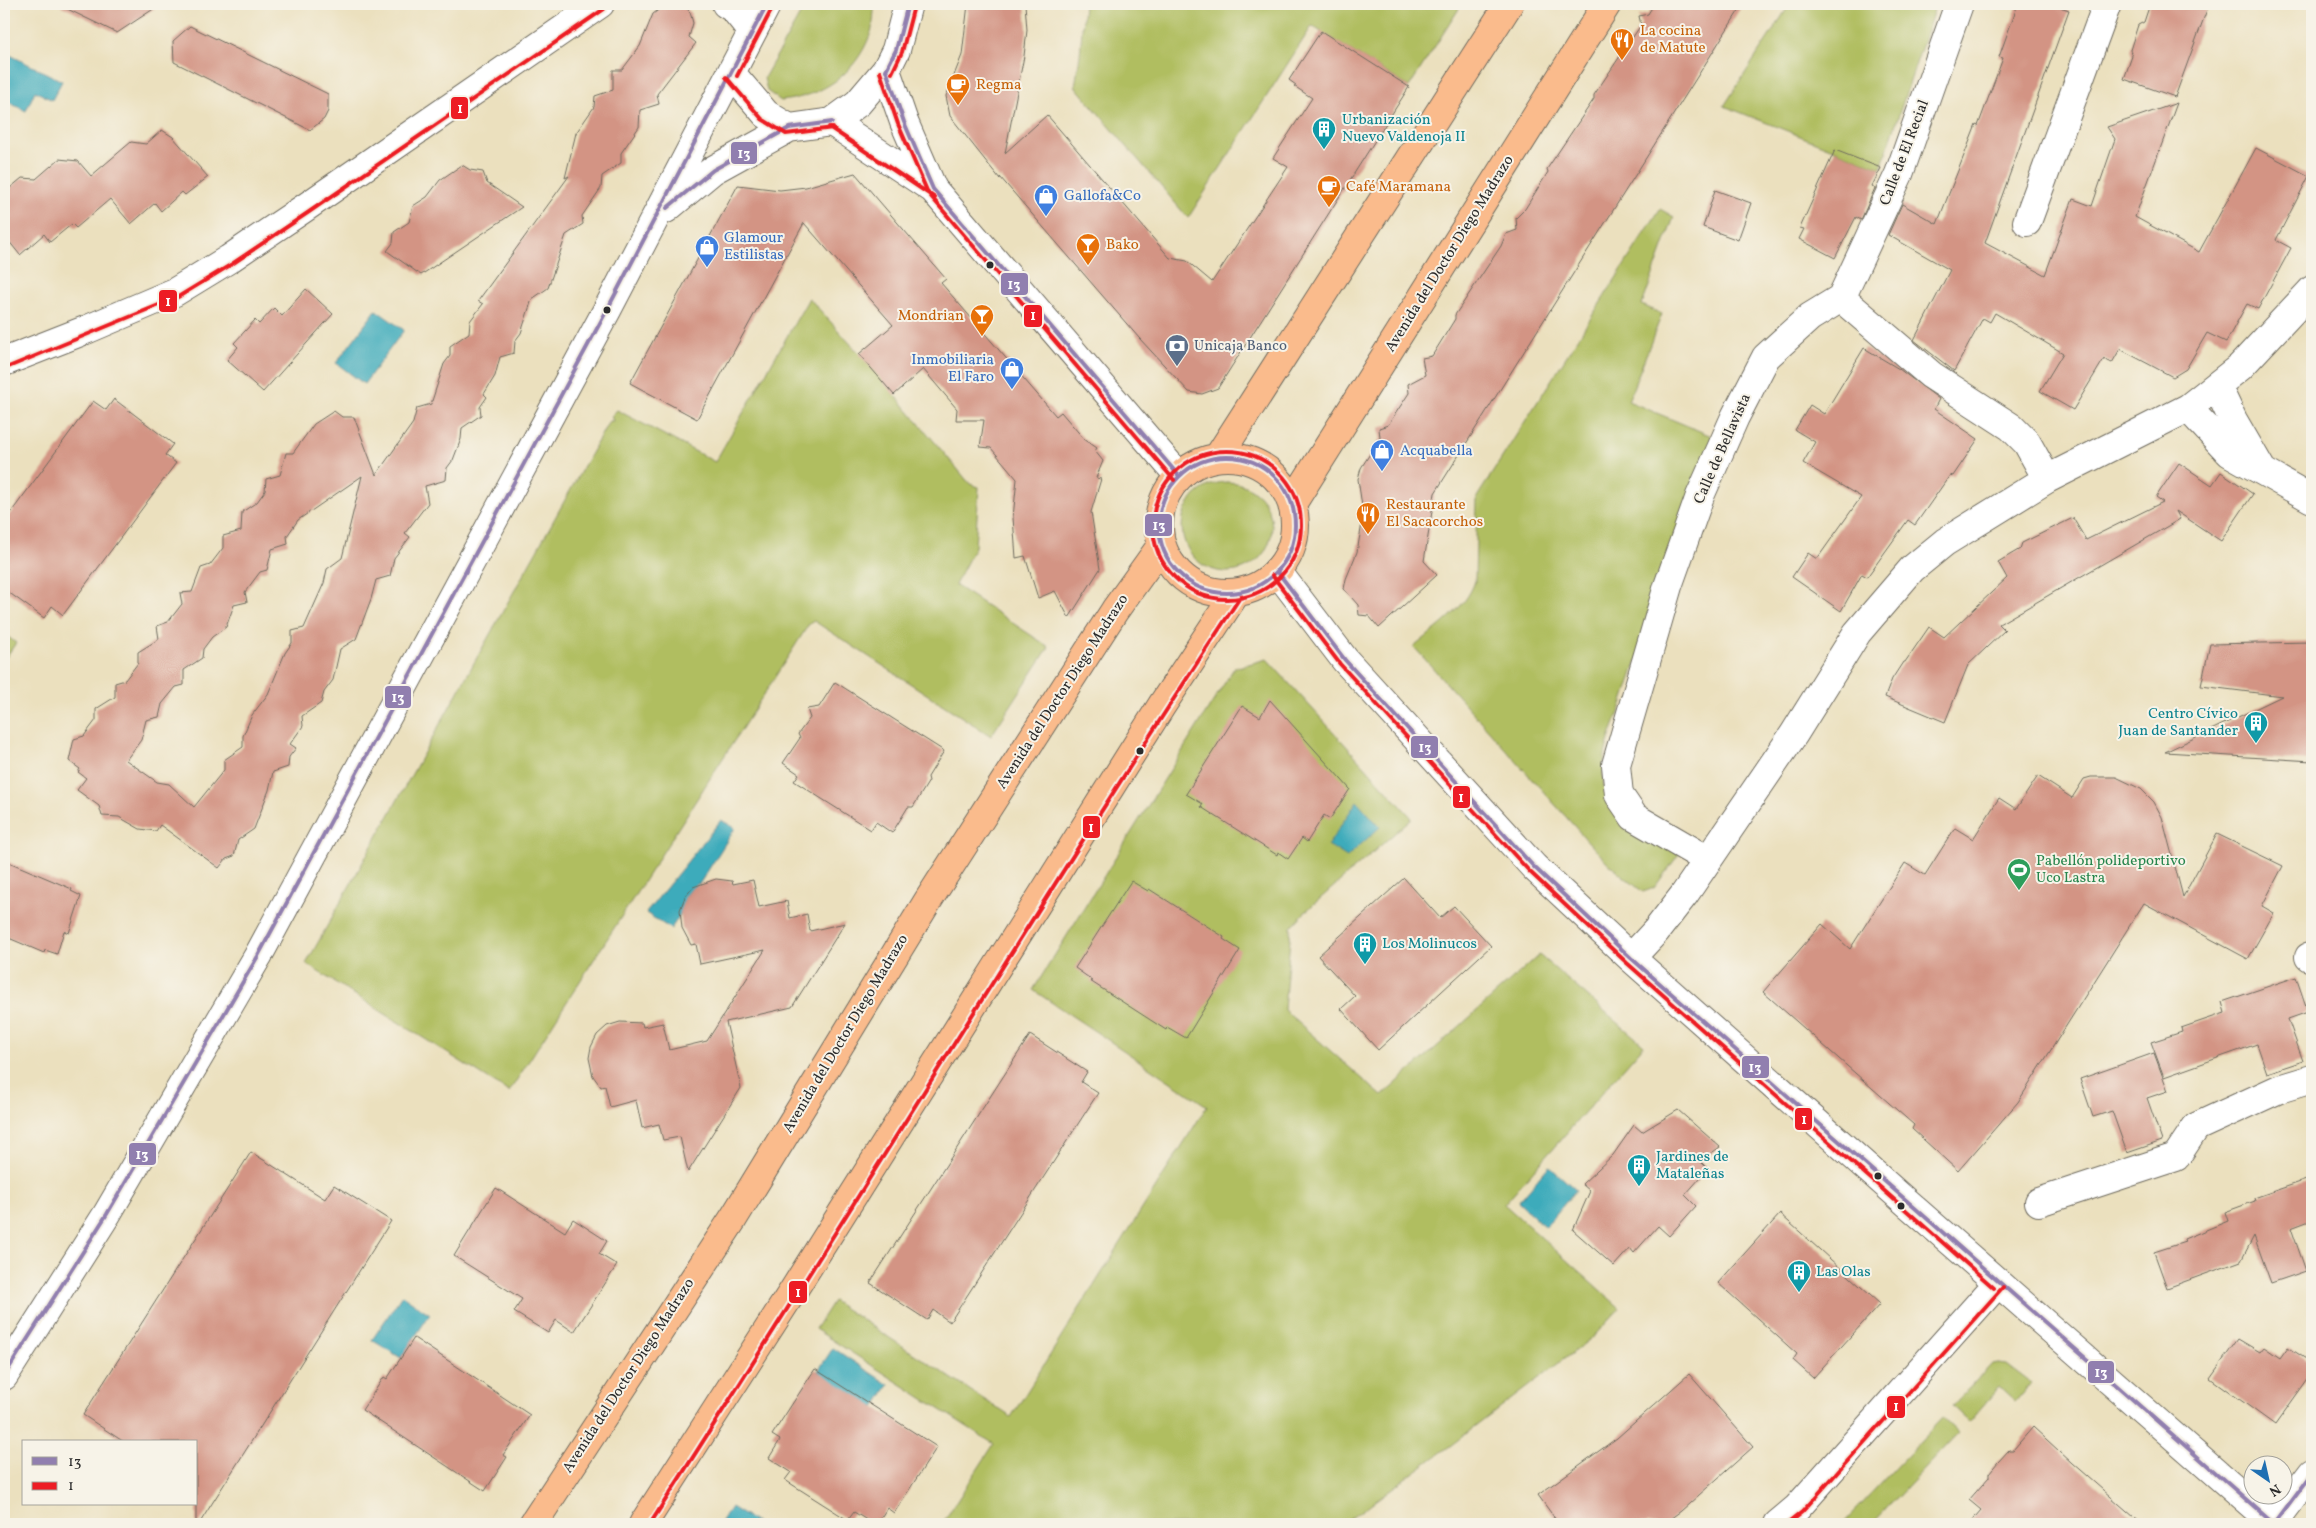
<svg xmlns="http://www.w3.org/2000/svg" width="2316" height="1528" font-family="Vollkorn,serif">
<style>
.green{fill:#b0be60;stroke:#6e7446}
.water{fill:#3dabbb;stroke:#346b73}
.building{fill:#d39484;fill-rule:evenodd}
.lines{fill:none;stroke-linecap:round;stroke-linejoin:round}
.minor-casing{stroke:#6e6a5e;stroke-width:30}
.major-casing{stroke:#6e6a5e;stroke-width:30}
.minor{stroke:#fff;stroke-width:28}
.major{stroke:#fabb8c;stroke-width:28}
.bus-1-casing{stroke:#f7f3e8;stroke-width:8}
.bus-2-casing{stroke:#f7f3e8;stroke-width:8}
.bus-1{stroke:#917faf;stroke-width:4}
.bus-2{stroke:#ed1c24;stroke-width:4}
.bus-dot{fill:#2b2b2b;stroke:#f7f3e8;stroke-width:2}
.labels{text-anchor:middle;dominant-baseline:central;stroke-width:4;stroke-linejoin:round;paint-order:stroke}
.food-label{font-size:15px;fill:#c56008;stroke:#f7f3e8;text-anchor:start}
.culture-label{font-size:15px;fill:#0d838f;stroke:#f7f3e8;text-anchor:start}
.street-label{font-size:15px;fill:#2b2b2b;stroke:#f7f3e8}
.shop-label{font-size:15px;fill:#366cbe;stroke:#f7f3e8;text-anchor:start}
.service-label{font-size:15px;fill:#4e5e75;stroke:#f7f3e8;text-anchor:start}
.leisure-label{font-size:15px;fill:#27864d;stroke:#f7f3e8;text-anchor:start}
.line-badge{stroke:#f7f3e8;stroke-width:2}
.badge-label{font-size:14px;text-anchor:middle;font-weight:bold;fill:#fff}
</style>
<rect width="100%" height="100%" fill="#f7f3e8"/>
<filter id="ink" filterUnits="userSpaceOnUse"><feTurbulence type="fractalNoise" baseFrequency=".02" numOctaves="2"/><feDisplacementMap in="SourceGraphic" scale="10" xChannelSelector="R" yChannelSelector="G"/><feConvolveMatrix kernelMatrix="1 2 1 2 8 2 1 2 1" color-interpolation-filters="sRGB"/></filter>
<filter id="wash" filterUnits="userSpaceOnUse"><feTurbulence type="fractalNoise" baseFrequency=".0096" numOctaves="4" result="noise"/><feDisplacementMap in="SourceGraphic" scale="20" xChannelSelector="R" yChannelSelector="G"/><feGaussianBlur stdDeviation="1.12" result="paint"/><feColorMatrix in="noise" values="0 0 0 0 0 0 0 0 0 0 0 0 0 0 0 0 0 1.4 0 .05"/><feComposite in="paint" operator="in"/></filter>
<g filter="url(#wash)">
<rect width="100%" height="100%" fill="#ebe0be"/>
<path class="green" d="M806 4H875C873 13 874 26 870 35 855 75 822 96 781 101L767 91 764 78Z
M1084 4H1462L1409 87 1312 26 1188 218 1075 86 1080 55Z
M1790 4H1936L1881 168 1724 106Z
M1660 209 1674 217 1642 305 1662 314 1628 401 1714 437 1619 713C1608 739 1597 769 1607 798L1679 854 1654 888 1643 892 1612 867 1592 846 1414 647C1436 628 1466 609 1475 581L1477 497Z
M809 298 875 371 970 484 979 487 975 547 955 585 1049 647 991 736 814 621 809 624 509 1092 306 964 609 421H613L611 416 617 410 715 462Z
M1182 527a45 45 0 1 1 90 0a45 45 0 1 1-90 0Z
M4 634 16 643 4 660Z
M1267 659 1412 818 1306 911 1291 927 1284 1010 1382 1096 1539 955 1644 1045 1504 1204 1620 1308 1593 1337 1450 1446 1343 1524H942L994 1444 815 1329 833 1301 1011 1417 1207 1106 1033 990 1234 668Z
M1997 1363 2006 1364 2031 1383 2015 1402 1999 1387 1969 1422 1952 1406 1992 1364Z
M1942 1418 1958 1433 1872 1524H1842Z"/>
<path class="water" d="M4 52 62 81 52 100 35 91 26 111 4 100Z
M376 310 404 330 364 384 336 363Z
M1357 801 1380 827 1347 857 1328 845Z
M721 820 735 828 700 883C685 890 685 902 679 916 677 920 673 925 671 929L646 913Z
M1549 1166 1576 1190 1545 1227 1518 1202Z
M402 1295 430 1314 401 1358 372 1340Z
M833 1348 889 1385 871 1414 818 1371Z
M731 1507 758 1524H720Z"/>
<g id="blocks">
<path class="building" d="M57 4H161L117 33Z
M678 4 684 6 690 12 693 23 689 37 696 43 657 94 659 104 640 110 639 127 621 153V163L602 176 601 188 582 216 583 224 566 235 548 288 532 299 521 333 515 341 514 353 500 357 495 376 484 394 487 397 480 407 481 415 462 428 461 439 453 460 447 468 446 480 425 486 428 503 405 533 410 537 394 558 390 576 376 580 371 599 356 639 340 649 333 680 324 692 321 703 302 716 303 726 290 744 296 748 289 757 288 767 273 772 269 790 254 829 238 840 234 856 226 859 219 868 160 825 156 831 140 829 119 817 102 816 99 806 77 790 86 778 78 772 80 769 69 761 74 739 84 736 96 720V709L115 697V683L125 680 138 663V652L159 639 157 626 168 622 182 604 180 593 192 592 201 568 210 565 223 548V536L241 531 242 512 257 502 265 491 266 479 280 475 286 453H293L314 424 334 411 342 417H354L376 475 413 423 417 408 431 404 444 364 450 356V346L469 333 470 321 483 304 478 301 569 176 565 178 576 133 594 107 595 96 613 90V70H622L640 46 653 14 665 5ZM362 476 342 558 327 569 324 583 304 628 292 631V643L285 653 268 694 252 715 243 736V747L224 760V770L194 807 169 784 157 782 126 760 141 740 146 720 159 717 162 704 176 687 184 685V670L202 658 203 649 212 637 226 627 234 605 247 602 245 592 260 572 267 570 272 549 288 544 287 536 298 520Z
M968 4H1025L1027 30 1024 56 1005 153 1047 115 1170 258 1187 261 1212 282 1288 167 1273 158 1312 98 1294 86 1296 85 1289 80 1321 31 1409 87 1218 388 1202 394 1189 392 1139 338 1000 177V179L950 116 946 96 962 55Z
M1654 4H1743L1435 493 1424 561 1437 575 1379 628 1369 616 1359 615 1358 605 1344 589 1346 579 1357 552 1361 529 1362 506 1358 479 1361 468 1380 438 1379 428 1388 425 1409 393 1408 384 1425 375 1422 358 1432 356 1455 319V315L1501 246 1506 234 1517 230 1516 218 1525 209 1548 172 1547 169 1594 99V95L1641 25 1639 16 1648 14Z
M2018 4H2051L2069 10 1985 243 2045 275 2073 199 2092 206 2115 139 2107 127 2177 103 2135 217 2199 252 2256 148 2309 176 2276 240 2291 248 2258 309 2247 304 2226 342 2207 333 2186 369 2173 377 2120 349 2112 363 2104 359 2073 410 2040 391 2063 353 1995 313 1990 322 1983 318 1954 371 1914 340 1950 270 1888 235 1902 204 1937 224 1976 125 1978 126 2003 58 1999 57Z
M2150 4H2209L2175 97 2124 79 2132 56 2130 50 2138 25 2144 22Z
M190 26 328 94V111L324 119 310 130 174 62 173 41Z
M162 130 173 137 208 177 185 195 182 192 161 211 155 203 131 224 110 199 76 228 72 224 50 242 44 234 20 255 4 235V193L22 178 36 179 59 159 78 161 91 176 131 142 146 144Z
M1835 150 1881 168 1872 186 1875 188 1861 220 1856 217 1835 258 1799 239 1804 229 1800 228Z
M462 165 470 170 483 172 487 183 522 207 421 275 387 251 393 243 394 232 409 222 413 206 427 197 440 180Z
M855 173 946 279 941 283 1056 416 1061 412 1084 439 1097 448 1095 451 1103 461 1096 478 1101 479 1091 512 1100 569 1069 618 1055 591 1038 598 1025 556 1016 558 1013 517 1017 479 991 448 980 447 984 420H956L957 409 923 369 894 395 859 354 893 325 804 223 697 419 630 383 738 185 780 190 806 187Z
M1715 190 1751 203 1738 240 1703 227Z
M306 289 333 314 263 392 227 360 238 347 234 343 255 320 259 324 274 308 282 316Z
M1864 348 1899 369 1939 399 1934 409 1978 439 1953 476 1950 475 1915 525 1908 520 1867 577 1862 574 1841 611 1792 577 1808 553 1817 559 1861 497 1803 463 1815 442 1795 430 1810 405 1824 414Z
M114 399 173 444 165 455 176 463 63 615 52 606 44 618 4 589V522L93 401 106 410Z
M2179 463 2212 485 2221 472 2253 494 2221 541 2176 511 2180 519 1999 624 2005 630 1968 665 1945 722 1885 697 1892 679 1903 662H1905L1929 627 1944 637 2007 578 1998 562 2020 549 2022 543 2073 518 2086 540 2163 502 2156 497Z
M2312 642V761L2165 752 2282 696 2201 686 2210 644Z
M835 682 944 751 928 777 929 781 913 807H908L892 833 876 822 871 830 822 799 794 781 799 774 783 763 800 738 798 734 810 718 807 709 819 707Z
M1270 700 1350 789 1330 819 1324 815 1307 842 1302 838 1288 859 1278 852 1277 855 1201 807 1203 804 1186 794 1242 706 1260 717Z
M2038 776 2072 798 2084 779 2091 777H2116L2141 789 2154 802 2162 817 2183 897 2217 834 2283 866 2262 906 2274 913 2248 959 2144 903 2018 1102 1958 1171 1912 1129 1914 1125 1763 992 1822 924 1850 949 1905 863 1925 875 1955 828 1973 839 1999 798 2016 809Z
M4 860 72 889 71 891 81 896 69 933 64 931 57 954 45 950 44 953 4 936Z
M1404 878 1440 918 1454 906 1491 946 1378 1050 1341 1009 1355 996 1318 956Z
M716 879 732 881 733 884 753 880 759 907 787 901 790 918 807 914 810 931 845 923 792 1007 726 1022 741 1088 688 1172 680 1137 663 1140 659 1124 642 1128 636 1100 610 1107 605 1086 601 1087 593 1076 589 1058 591 1047 597 1035 607 1026 620 1022 642 1023 643 1027 663 1023 669 1050 707 1041 765 950 700 964 696 944 691 945 682 928 680 910 685 897 693 887Z
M1131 881 1148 891 1149 889 1224 937 1223 939 1240 950 1186 1038 1167 1027 1166 1030 1090 981 1092 980 1075 968Z
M2296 977 2308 1012 2288 1019 2303 1061 2267 1073 2257 1044 2164 1077 2151 1042 2182 1032 2181 1028 2225 1013 2222 1002Z
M1030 1035 1087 1072 1081 1082 1098 1093 950 1322 933 1310 927 1320 870 1283Z
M2154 1053 2168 1091 2147 1098 2162 1141 2127 1153 2112 1111 2093 1117 2080 1079Z
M1678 1110 1720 1147 1700 1161 1708 1169 1685 1195 1696 1206 1669 1236 1658 1226 1634 1253 1630 1248 1614 1266 1573 1230 1590 1191 1582 1184 1613 1155 1634 1125 1642 1132Z
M251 1152 325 1199 334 1185 391 1221 199 1524H196V1442H124L83 1415Z
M2312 1178V1220L2291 1228 2306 1271 2271 1283 2254 1236 2241 1261 2167 1288 2154 1252 2185 1242 2184 1239 2228 1221 2225 1212 2255 1201 2254 1198Z
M496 1188 565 1232 573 1219 607 1241 599 1254 617 1265 574 1332 556 1320 548 1333 514 1312 522 1299 454 1256Z
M1780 1214 1880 1304 1813 1378 1793 1360 1797 1354 1718 1283Z
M414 1338 530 1415 503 1455 507 1457 485 1491 362 1410 384 1377 387 1379Z
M2238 1339 2260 1352 2264 1347 2280 1358 2288 1347 2312 1363V1373L2275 1425 2210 1378Z
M815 1369 937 1447 894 1513 887 1508 877 1524H873L854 1512 848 1520 785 1480 791 1472 769 1458 780 1440 772 1435Z
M1689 1374 1753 1447 1681 1511 1663 1524H1559L1538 1495 1617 1438Z
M2033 1427 2072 1463 2142 1524H1969L1981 1510 1969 1500 1989 1477V1473L1998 1462 2009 1450H2013Z"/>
</g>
</g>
<g filter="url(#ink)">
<use href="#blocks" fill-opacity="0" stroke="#6e6a5e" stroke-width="1"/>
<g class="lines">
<g class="minor-casing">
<path id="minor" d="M726 4 734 9 752 31
M886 70 904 122 933 189
M731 73 766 114 789 128 832 122 858 103 886 70 896 50 908 4
M832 122 933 189 1179 476
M666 209 713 170 789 128
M2027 222 2107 4
M1841 298 1931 375 2011 427 2027 443 2047 479
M4 362 88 329 175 292 229 259 306 207 600 4
M2217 386 2233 420 2262 470
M2188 408 2230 453 2312 499
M1277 571 1345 660 1534 867 1631 958 1907 1203 2274 1524
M1708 860 1634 817 1619 795 1616 765 1668 586 1700 496 1735 417 1766 357 1810 317 1841 298 1844 292 1899 174 1959 4
M2309 957 2312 958
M1631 958 1656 931 1684 895 1794 734 1857 633 1912 569 1945 542 2047 479 2188 408 2240 367 2312 290
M2039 1202 2176 1157 2196 1127 2279 1089 2312 1079
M4 1376 107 1214 258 956 607 310 767 4
M1778 1524 1797 1508 1998 1283
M2273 1524 2312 1473"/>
</g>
<g class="major-casing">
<path id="major" d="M1159 525a68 68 0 1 1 136 0a68 68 0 1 1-136 0Z
M1218 457 1509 4
M1292 504 1607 4
M533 1524 733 1219 929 899 1115 610 1161 546
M643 1524 791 1294 1162 705 1236 593"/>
</g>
<use href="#minor" class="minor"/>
<use href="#major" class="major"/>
<g class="bus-1-casing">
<path id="bus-1" d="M886 70 904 122 933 189 1179 476
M886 70 896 50 908 4
M667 208 713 170 789 128 832 122
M1159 525a68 68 0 1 1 136 0a68 68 0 1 1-136 0Z
M1277 571 1345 660 1534 867 1631 958 2274 1524
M4 1376 107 1214 258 956 607 310 767 4
M2274 1524 2312 1473"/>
</g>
<g class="bus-2-casing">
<path id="bus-2" d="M880 72 898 124 928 193 1174 480
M892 73 902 52 914 6
M737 76 773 7
M726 77 762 119 786 134 833 128
M829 127 935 198
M6 368 178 297 232 264 309 212 604 9
M1153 525a74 74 0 1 1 148 0a74 74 0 1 1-148 0Z
M1272 575 1340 664 1530 872 1627 963 1994 1288
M650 1524C849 1216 1039 902 1241 596
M1787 1524 1802 1512 2003 1287"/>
</g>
<use href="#bus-1" class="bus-1"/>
<use href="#bus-2" class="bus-2"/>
</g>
</g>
<defs>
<g id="restaurant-pin" transform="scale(1.25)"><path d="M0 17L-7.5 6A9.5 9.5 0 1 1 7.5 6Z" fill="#e8710a" stroke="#f7f3e8"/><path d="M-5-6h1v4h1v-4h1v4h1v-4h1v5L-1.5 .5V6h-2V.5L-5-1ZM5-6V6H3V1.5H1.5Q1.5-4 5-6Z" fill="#fff"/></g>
<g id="cafe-pin" transform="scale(1.25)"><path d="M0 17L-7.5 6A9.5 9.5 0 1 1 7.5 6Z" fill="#e8710a" stroke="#f7f3e8"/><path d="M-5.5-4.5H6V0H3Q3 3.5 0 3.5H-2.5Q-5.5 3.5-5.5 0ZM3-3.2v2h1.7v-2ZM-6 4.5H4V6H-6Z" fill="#fff"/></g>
<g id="building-pin" transform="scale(1.25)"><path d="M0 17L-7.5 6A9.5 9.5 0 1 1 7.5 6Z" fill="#0f9aa8" stroke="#f7f3e8"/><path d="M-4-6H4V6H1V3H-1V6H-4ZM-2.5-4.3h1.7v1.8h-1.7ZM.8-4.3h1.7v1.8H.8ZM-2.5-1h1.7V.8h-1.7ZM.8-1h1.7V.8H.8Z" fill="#fff"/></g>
<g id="shop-pin" transform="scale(1.25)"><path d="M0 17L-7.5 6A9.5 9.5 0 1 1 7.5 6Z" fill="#3f7fe0" stroke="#f7f3e8"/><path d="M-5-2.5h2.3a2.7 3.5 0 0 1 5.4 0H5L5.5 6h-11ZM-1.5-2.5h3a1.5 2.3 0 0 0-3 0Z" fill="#fff"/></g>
<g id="bar-pin" transform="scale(1.25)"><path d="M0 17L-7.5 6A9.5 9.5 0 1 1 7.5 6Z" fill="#e8710a" stroke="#f7f3e8"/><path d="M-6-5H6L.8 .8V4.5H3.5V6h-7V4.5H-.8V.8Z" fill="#fff"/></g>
<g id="bank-pin" transform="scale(1.25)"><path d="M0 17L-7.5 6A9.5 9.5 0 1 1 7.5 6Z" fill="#5c6f8a" stroke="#f7f3e8"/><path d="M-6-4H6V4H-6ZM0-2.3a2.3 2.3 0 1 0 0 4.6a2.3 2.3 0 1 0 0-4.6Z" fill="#fff"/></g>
<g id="stadium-pin" transform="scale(1.25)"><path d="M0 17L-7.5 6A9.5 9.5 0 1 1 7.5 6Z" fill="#2e9e5b" stroke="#f7f3e8"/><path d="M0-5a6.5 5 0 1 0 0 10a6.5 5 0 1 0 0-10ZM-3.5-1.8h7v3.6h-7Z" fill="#fff"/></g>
</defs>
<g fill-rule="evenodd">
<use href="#restaurant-pin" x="1622" y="40"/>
<use href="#cafe-pin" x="958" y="85"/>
<use href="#building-pin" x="1324" y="129"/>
<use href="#cafe-pin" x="1329" y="187"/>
<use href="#shop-pin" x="1046" y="196"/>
<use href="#bar-pin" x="1088" y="245"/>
<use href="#shop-pin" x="707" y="247"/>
<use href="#bar-pin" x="982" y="316"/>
<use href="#bank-pin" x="1177" y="346"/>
<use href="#shop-pin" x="1012" y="369"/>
<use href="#shop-pin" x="1382" y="451"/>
<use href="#restaurant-pin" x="1368" y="514"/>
<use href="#building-pin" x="2256" y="723"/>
<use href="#stadium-pin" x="2019" y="870"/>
<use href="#building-pin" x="1365" y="944"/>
<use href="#building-pin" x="1639" y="1166"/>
<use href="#building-pin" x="1799" y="1272"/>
</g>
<g class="bus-dot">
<circle cx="990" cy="265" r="4.5"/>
<circle cx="607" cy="310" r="4.5"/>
<circle cx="1140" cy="751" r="4.5"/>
<circle cx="1878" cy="1176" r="4.5"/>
<circle cx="1901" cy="1206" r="4.5"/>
</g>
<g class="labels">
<g class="food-label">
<text x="1640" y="31">La cocina<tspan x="1640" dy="17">de Matute</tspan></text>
<text x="976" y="85">Regma</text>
<text x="1346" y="187">Café Maramana</text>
<text x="1106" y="245">Bako</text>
<text x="964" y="316" text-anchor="end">Mondrian</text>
<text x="1386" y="505">Restaurante<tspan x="1386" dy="17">El Sacacorchos</tspan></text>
</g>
<g class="culture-label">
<text x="1342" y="120">Urbanización<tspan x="1342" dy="17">Nuevo Valdenoja II</tspan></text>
<text x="2238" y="714" text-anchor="end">Centro Cívico<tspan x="2238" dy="17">Juan de Santander</tspan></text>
<text x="1382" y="944">Los Molinucos</text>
<text x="1656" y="1157">Jardines de<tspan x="1656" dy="17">Mataleñas</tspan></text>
<text x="1816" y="1272">Las Olas</text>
</g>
<g class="street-label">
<text transform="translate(1905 153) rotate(-69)">Calle de El Recial</text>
<text transform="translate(1450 254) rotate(-58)">Avenida del Doctor Diego Madrazo</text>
<text transform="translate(1723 449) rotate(-66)">Calle de Bellavista</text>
<text transform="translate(1063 692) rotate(-57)">Avenida del Doctor Diego Madrazo</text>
<text transform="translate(846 1034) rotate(-59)">Avenida del Doctor Diego Madrazo</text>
<text transform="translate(629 1376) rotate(-57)">Avenida del Doctor Diego Madrazo</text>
</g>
<g class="shop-label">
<text x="1064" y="196">Gallofa&amp;Co</text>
<text x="724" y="238">Glamour<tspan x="724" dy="17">Estilistas</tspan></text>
<text x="994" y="360" text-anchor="end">Inmobiliaria<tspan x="994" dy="17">El Faro</tspan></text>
<text x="1400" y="451">Acquabella</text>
</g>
<g class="service-label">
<text x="1194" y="346">Unicaja Banco</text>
</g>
<g class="leisure-label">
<text x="2036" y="861">Pabellón polideportivo<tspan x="2036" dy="17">Uco Lastra</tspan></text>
</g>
</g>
<g class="line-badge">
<rect x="450" y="96" width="19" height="24" rx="5" fill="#ed1c24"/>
<rect x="730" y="141" width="28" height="24" rx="5" fill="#917faf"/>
<rect x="1000" y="272" width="29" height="24" rx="5" fill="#917faf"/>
<rect x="158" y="289" width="20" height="24" rx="5" fill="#ed1c24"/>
<rect x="1023" y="304" width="20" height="24" rx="5" fill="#ed1c24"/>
<rect x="1144" y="513" width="29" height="24" rx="5" fill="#917faf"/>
<rect x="384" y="685" width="28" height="24" rx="5" fill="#917faf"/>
<rect x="1410" y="735" width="29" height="24" rx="5" fill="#917faf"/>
<rect x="1452" y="785" width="19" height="24" rx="5" fill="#ed1c24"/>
<rect x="1082" y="815" width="19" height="24" rx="5" fill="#ed1c24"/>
<rect x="1741" y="1055" width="29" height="24" rx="5" fill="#917faf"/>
<rect x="1794" y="1107" width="19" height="24" rx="5" fill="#ed1c24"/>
<rect x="128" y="1142" width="29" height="24" rx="5" fill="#917faf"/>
<rect x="788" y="1280" width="20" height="24" rx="5" fill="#ed1c24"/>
<rect x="2087" y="1360" width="28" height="24" rx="5" fill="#917faf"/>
<rect x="1886" y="1395" width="20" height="24" rx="5" fill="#ed1c24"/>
</g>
<g class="badge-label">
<text x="460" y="113">1</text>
<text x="744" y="158">13</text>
<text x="1014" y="289">13</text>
<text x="168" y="306">1</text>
<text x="1033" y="320">1</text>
<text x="1159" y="530">13</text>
<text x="398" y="702">13</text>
<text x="1425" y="752">13</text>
<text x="1461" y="802">1</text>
<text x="1091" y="832">1</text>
<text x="1755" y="1072">13</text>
<text x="1804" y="1124">1</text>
<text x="142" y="1159">13</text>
<text x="798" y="1297">1</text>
<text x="2101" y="1377">13</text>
<text x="1896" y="1411">1</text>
</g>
<rect width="2316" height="1528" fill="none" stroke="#f7f3e8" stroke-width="20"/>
<rect x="22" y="1440" width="175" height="65" fill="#f7f3e8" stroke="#a5a39c"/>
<rect x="32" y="1457" width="25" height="8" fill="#917faf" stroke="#a5a39c"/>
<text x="68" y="1466" font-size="15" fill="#2b2b2b">13</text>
<rect x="32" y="1482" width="25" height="8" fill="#ed1c24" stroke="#a5a39c"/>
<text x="68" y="1490" font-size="15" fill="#2b2b2b">1</text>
<g transform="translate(2268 1480) rotate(146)"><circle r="24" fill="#f7f3e8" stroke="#a5a39c"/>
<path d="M0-4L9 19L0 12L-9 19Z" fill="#1f6fb2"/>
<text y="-8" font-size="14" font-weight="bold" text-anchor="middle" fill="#2b2b2b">N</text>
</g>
</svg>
